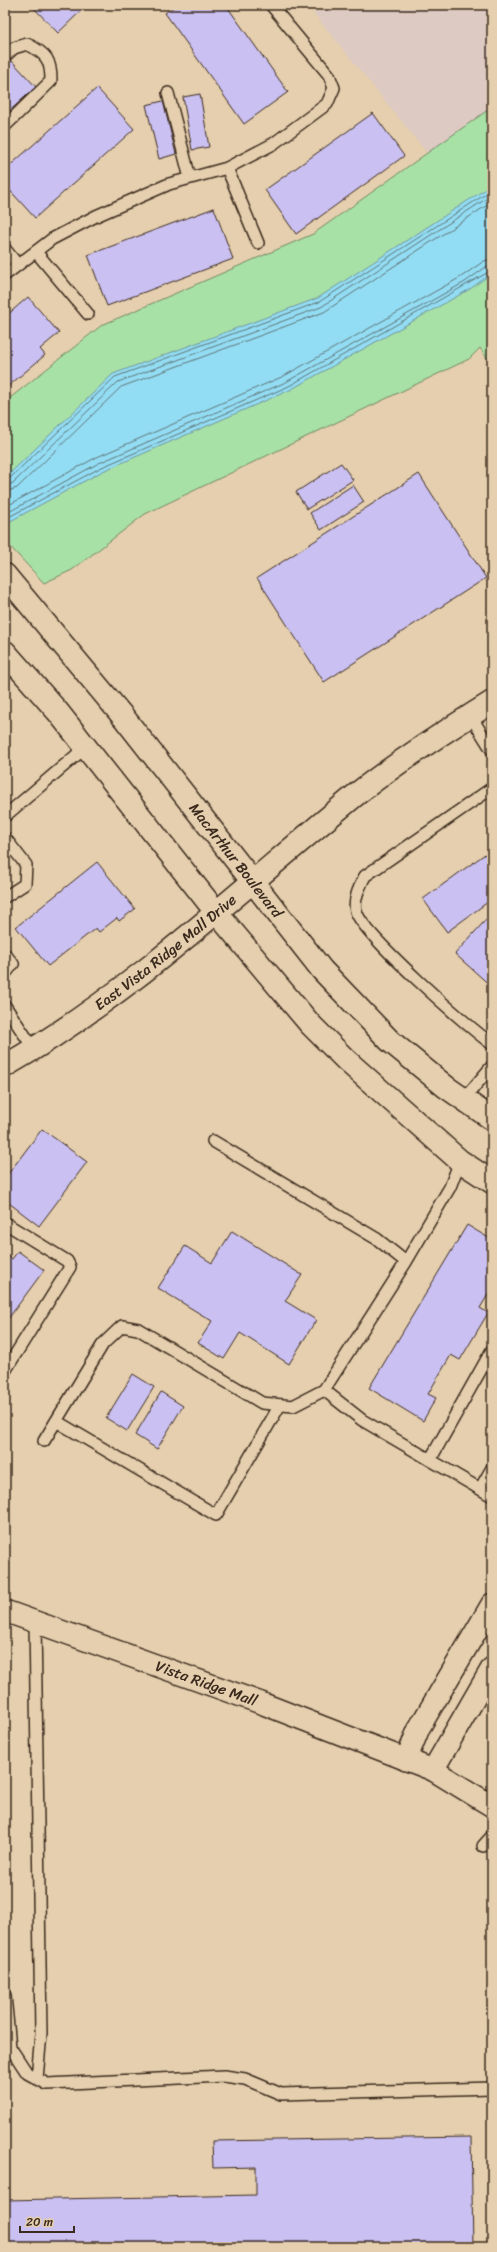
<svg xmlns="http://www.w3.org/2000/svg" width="497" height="2252" font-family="Sriracha,sans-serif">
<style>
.built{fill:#ddcac2}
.green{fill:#a8e1a6;stroke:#728662}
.water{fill:#93ddf4;stroke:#70959e}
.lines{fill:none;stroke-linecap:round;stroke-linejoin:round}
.shore{stroke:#5e7274;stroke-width:1}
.building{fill:#cac0f2;stroke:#3b2a1e}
.lane-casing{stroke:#3b2a1e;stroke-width:14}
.street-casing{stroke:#3b2a1e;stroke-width:24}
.secondary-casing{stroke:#3b2a1e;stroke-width:25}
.lane{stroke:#e5cfae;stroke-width:11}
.street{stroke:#e5cfae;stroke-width:21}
.secondary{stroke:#e5cfae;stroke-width:22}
.labels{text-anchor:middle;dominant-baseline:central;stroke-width:3;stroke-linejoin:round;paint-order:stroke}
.street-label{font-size:15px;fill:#3b2a1e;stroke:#e5cfae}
</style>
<rect width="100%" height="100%" fill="#e5cfae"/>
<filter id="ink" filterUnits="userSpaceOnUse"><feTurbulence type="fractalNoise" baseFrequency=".025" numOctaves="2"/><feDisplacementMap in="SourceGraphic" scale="8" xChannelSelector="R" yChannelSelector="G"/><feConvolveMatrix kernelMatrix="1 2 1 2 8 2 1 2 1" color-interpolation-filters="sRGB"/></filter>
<g filter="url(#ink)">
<path class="built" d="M307 5H492V107L428 154Z"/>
<path class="green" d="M492 107V365L480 348 469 359 145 514 72 570 44 583 5 541V402L102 325 313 234Z"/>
<path class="water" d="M492 185V273L470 289 290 390 103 471 5 524V478L113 374 318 298Z"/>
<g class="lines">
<path class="shore" d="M5 481 9 479 115 377 319 302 492 190
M5 486 13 483 118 382 321 307 492 195
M5 492 17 488 121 387 324 312 492 202
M5 507 97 457 284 376 461 277 484 261 492 259
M5 514 99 463 286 382 465 282 486 267 492 265
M5 519 102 467 289 386 492 270"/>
</g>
<path class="building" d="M31 5H87L58 33Z
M176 5H226L288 92 244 124 165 13Z
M12 61 36 87 5 115V67Z
M97 88 134 129 35 218 5 185V170Z
M200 94 209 147 192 150 183 97Z
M163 101 176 154 159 159 146 105Z
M373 113 404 156 296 234 265 190Z
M214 208 233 259 107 306 88 255Z
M28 297 59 333 40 349 45 355 5 389V317Z
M341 463 353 480 307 509 296 492Z
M419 474 486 578 324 682 257 578Z
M353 485 364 502 321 530 310 513Z
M492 849V899L447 932 423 899Z
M97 862 135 909 119 921 117 918 99 932 96 928 48 966 16 927Z
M492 913V987L455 954Z
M42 1129 87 1162 39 1226 5 1200V1178Z
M467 1225 492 1240V1288L480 1308 488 1313 460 1360 451 1355 428 1394 436 1398 423 1421 369 1388Z
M232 1231 302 1275 285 1301 316 1320 289 1364 240 1333 224 1359 198 1343 212 1321 158 1288 185 1246 212 1263Z
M18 1251 44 1270 5 1323V1254L12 1259Z
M133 1374 154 1387 127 1431 106 1418Z
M161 1392 183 1406 157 1449 135 1435Z
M471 2137 473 2247H5V2200L256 2195V2167L213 2168 212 2141Z"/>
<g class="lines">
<g class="lane-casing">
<path id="lane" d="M5 56 14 48 27 44C47 54 51 60 51 81L5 126
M168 93 190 178
M227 168 258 243
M5 249 17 264
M36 252 88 314
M5 275 52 239 96 216 169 184 227 168 273 144 327 104 334 88 329 75 271 5
M470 715 492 750
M492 788 365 876C360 886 353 899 356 911 362 934 468 1027 492 1044
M5 816 86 747
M5 838 26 865 25 884 5 897
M5 954 13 964 5 974
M5 1006 34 1049
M464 1099 492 1066
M213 1141 377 1239 406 1262
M5 1223 67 1261 70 1267 5 1371
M324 1390 362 1420 492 1496
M56 1421 216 1515 280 1405
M44 1441 103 1344 122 1326 138 1329 262 1403 293 1406 324 1390 406 1262 450 1187 460 1161
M430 1460 492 1350
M480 1489 492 1468
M35 1621 41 2033 37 2079
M483 1846 492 1836
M5 1996 10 2047 27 2073 47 2084 224 2076 245 2079 281 2094 492 2088"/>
</g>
<g class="street-casing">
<g id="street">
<path id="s1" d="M5 1611 261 1703 433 1770 492 1806"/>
<path d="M406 1760 419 1728 492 1604"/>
<path d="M433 1770 492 1668"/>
</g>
</g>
<g class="secondary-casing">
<g id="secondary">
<path id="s2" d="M5 575 125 719 322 970 390 1041 446 1087 492 1119"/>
<path d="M5 652 58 712 216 912 310 1024 346 1060 460 1161 492 1182"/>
<path id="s3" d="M5 1066C134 992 243 887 358 793 400 760 447 730 492 702"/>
</g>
</g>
<use href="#lane" class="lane"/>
<use href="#street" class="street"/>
<use href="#secondary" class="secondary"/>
</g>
</g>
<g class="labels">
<g class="street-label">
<text stroke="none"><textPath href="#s2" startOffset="367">MacArthur Boulevard</textPath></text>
<text stroke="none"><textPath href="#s3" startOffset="197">East Vista Ridge Mall Drive</textPath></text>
<text stroke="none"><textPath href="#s1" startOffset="214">Vista Ridge Mall</textPath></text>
</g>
</g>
<rect width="497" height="2252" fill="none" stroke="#e5cfae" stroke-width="20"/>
<rect x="10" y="10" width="477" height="2232" fill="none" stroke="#3b2a1e" stroke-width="1.5" filter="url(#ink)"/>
<path d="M20 2226v6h54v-6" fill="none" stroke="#3b2a1e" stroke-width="2"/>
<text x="26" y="2226" font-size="12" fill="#3b2a1e" stroke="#e5cfae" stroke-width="3" paint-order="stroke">20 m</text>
</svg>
